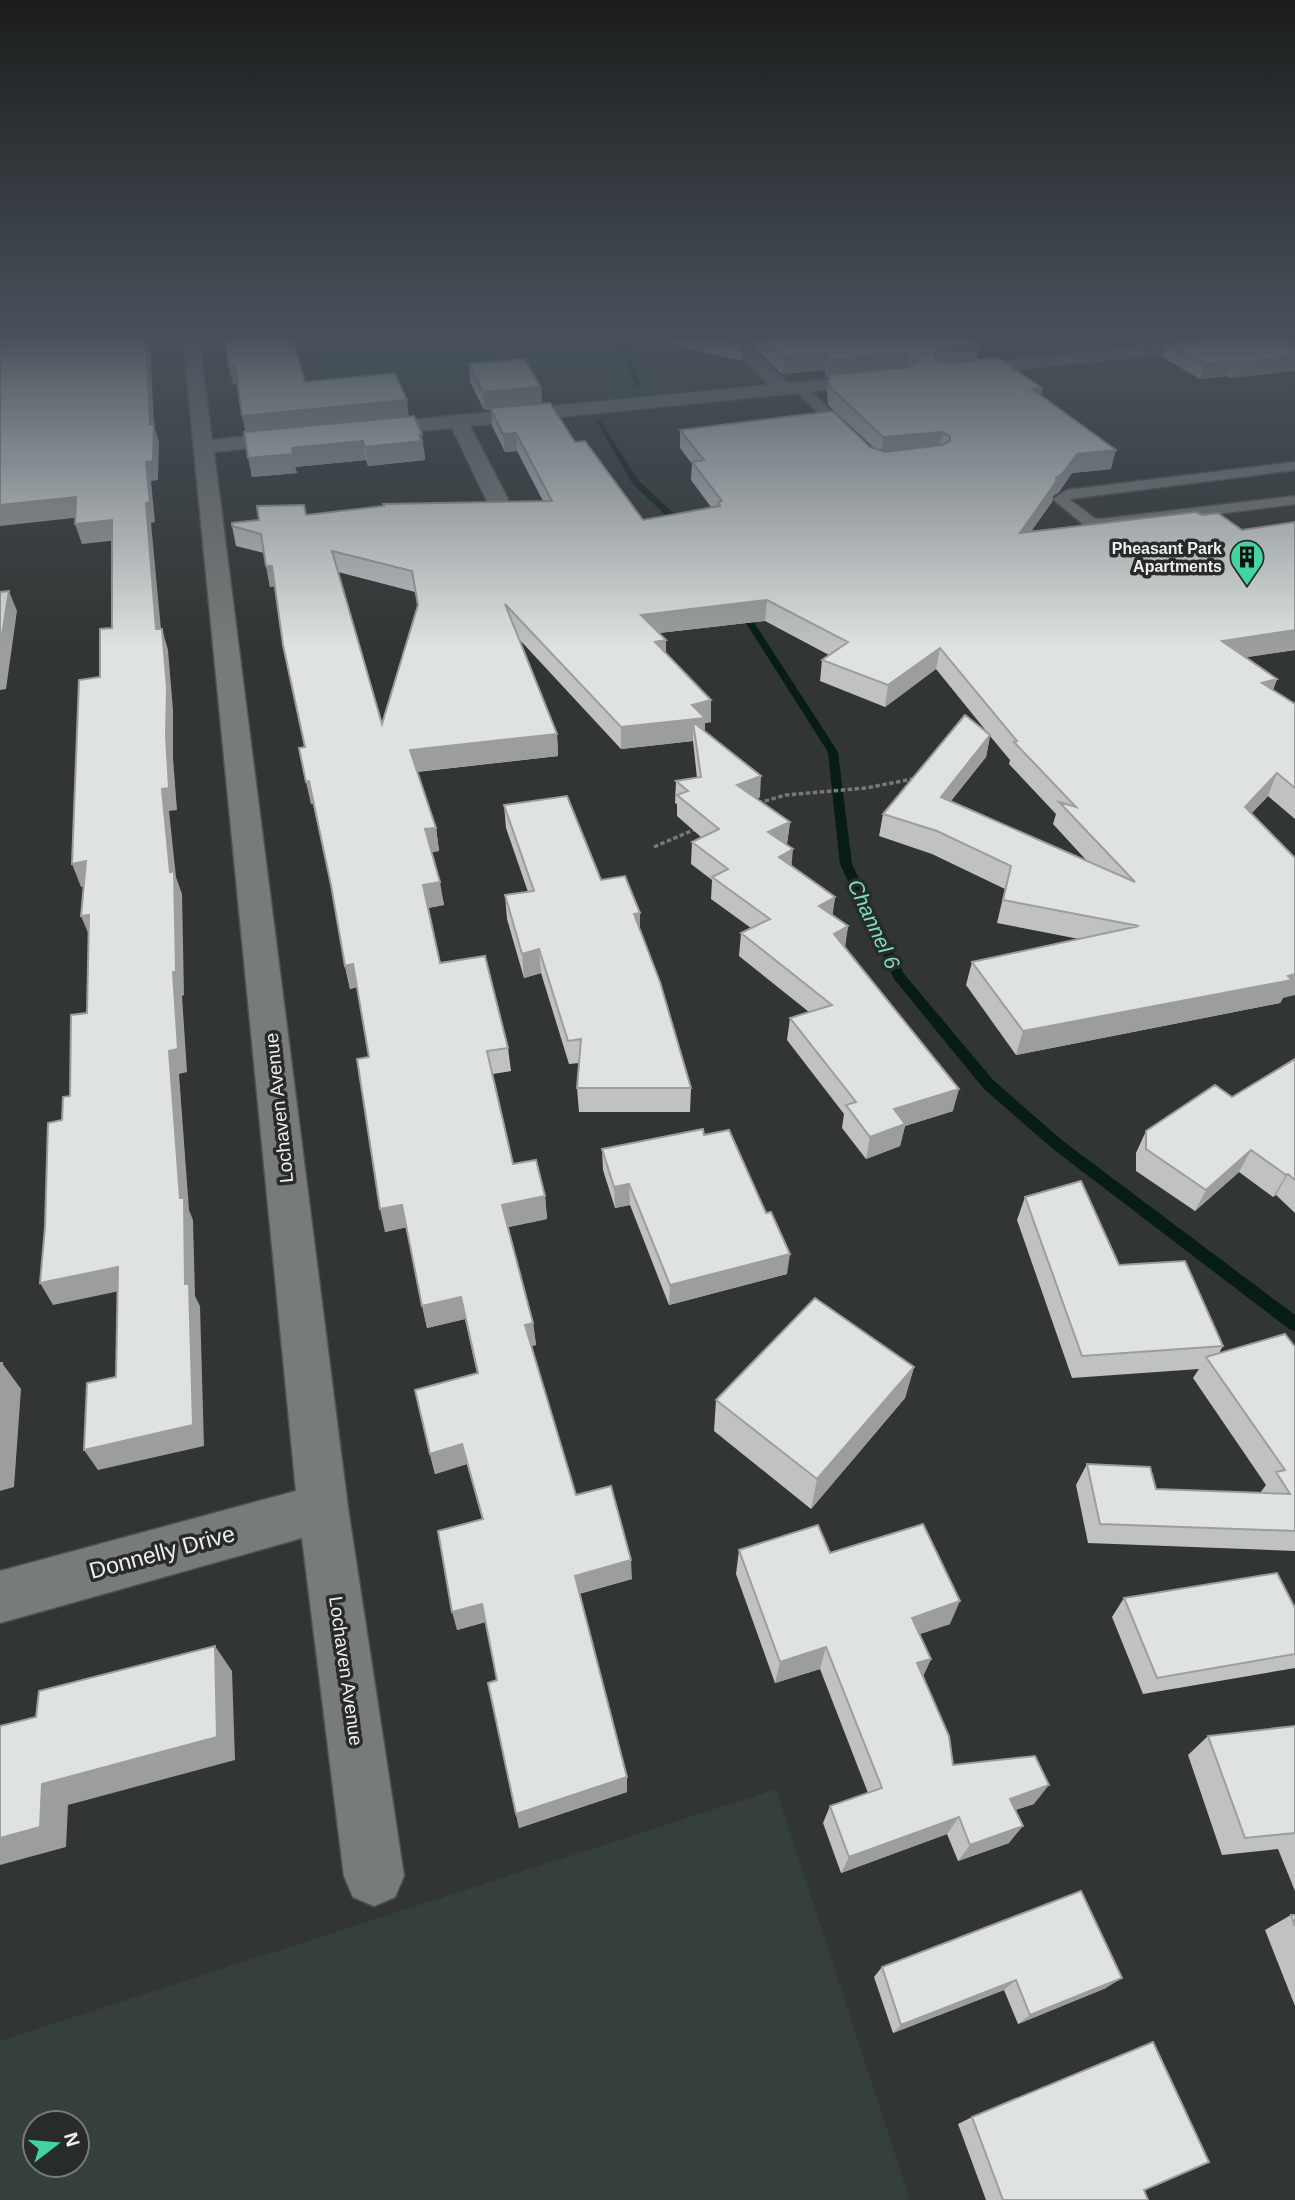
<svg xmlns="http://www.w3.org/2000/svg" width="1295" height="2200" font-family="Arial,sans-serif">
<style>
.built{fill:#35403b;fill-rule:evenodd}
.green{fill:#1b4938}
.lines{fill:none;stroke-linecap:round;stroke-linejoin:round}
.stream{fill:#061c14;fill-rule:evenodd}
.lane-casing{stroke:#505351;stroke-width:3}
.street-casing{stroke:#505351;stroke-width:3}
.path{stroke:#767977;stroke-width:3.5;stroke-dasharray:4.5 2.5;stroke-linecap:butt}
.lane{fill:#777b79;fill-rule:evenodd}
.street{fill:#777b79;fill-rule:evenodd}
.wall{fill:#bfc2c1;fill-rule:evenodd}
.shaded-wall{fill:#9b9e9d}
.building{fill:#dee2e0;stroke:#9b9e9d;stroke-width:2;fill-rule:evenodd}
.labels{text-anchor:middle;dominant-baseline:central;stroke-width:7;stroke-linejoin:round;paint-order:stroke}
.far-poi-label{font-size:16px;font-weight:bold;fill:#eef0ef;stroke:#272b29;text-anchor:end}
.street-label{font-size:19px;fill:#eef0ef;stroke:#272b29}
.water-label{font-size:21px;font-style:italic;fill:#7be0b7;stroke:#272b29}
.near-street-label{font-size:23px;fill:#eef0ef;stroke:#272b29}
</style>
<rect width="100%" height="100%" fill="#313533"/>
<path class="built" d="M776 1789 910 2200H0V2041ZM35 2123H77V2165H35Z"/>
<path class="green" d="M311 339H619L666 393 604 398C612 384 602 376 594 364L328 390Z"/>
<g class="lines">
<path class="stream" d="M611 339H617L629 351 641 387 636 386 623 352Z
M596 420H600L638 480 686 525V529H680L632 483Z
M738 607H744L838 752 852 864 904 974 994 1081 1063 1141 1295 1315V1331L1289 1329 1053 1149 984 1089 894 979 840 864 828 752 737 609Z"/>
<g class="lane-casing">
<path id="lane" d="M800 384 804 385 854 433V439H844L796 391V385Z
M1295 462V470L1069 499 1094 518 1101 519 1295 496V504L1101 529 1084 525 1053 499 1067 490Z"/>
</g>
<g class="street-casing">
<path id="street" d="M183 339H199L212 440 297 431 307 437 297 443 214 452 348 1508 404 1876 395 1897 374 1906 353 1897 344 1876 302 1538 0 1623V1571L296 1491Z
M730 339H742L788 383 879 375 888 380 879 385 470 426 508 499 505 504H489L486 499 452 428 367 436 357 430 367 424 769 385 730 347 728 343Z
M1217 339H1272L1264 344 956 376 947 371 956 366Z"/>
</g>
<path class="path" d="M758 803 786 795 866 788 918 778
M654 847 698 828"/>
<use href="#lane" class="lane"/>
<use href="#street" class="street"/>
</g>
<path class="wall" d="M651 339H737L742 345 741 361Z
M745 339H970L977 360 1042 388 1041 395 1111 469 1072 473 1059 492 1053 496 1052 502 1031 531 1202 515 1242 530 1295 522V650L1246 657 1277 679 1273 690 1295 704V819L1268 796 1251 814 1283 998 1280 1003 1016 1055 966 985 972 962 1079 939 997 923 1005 889 932 854 879 836 883 814 987 732 936 669 885 707 820 681 822 660 829 655 765 621 659 633 666 640V654L711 700V722L705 723V731L760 797 757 799 790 822 787 844 792 866 835 897 832 915 848 926 845 947 953 1111 905 1126 900 1146 866 1159 842 1128 844 1114 787 1040 790 1018 809 1012 739 956 741 933 751 928 711 899 712 880 691 864 692 842 701 837 677 816V804L675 803 676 781 697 778 693 741 621 749 518 638 557 734 558 756 417 772 436 828 439 851 432 852 444 905 428 908 440 963 508 1048 511 1071 493 1074 513 1164 545 1196 547 1219 508 1227 533 1323 536 1345 531 1346 576 1495 632 1579 579 1594 627 1777V1792L519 1828 516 1814 497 1680 485 1622 457 1630 482 1519 467 1464 435 1474 430 1454 477 1373 465 1319 427 1328 407 1227 385 1232 369 1057 357 987 350 989 345 966 331 885 313 804H311L305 747 275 586 270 587 264 553 236 546 232 526 306 515 543 501 517 451 505 452 492 426 491 410H484L470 382 469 364 541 387 542 403 643 520 711 507 691 480 692 464 680 448V430L874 448 828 405 827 393 829 377H825V370L782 374ZM338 572 415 592 418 608 382 724ZM990 736 1010 760 1009 764 1056 814 1053 824 1087 861 951 801 986 757Z
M1129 339H1195L1139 345Z
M1295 339 1231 378 1226 376 1200 379 1162 357 1166 343Z
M229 367 305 382 409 416 425 453H424L425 460 368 466 366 460 295 467 297 473 252 477 238 383 233 384Z
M504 805 601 880 640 913V930L691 1088 690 1112H579L577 1088 579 1063 569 1064 541 973 524 978 507 919 505 895 528 892 506 828Z
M1295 1059V1213L1276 1195 1273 1197 1239 1172 1195 1211 1136 1171V1153L1146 1131 1232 1097Z
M704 1135 766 1213 787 1274 669 1305 630 1205 615 1208 603 1170 602 1149Z
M1025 1197 1119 1265 1223 1346 1219 1353 1295 1347V1551L1088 1543 1076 1485 1087 1464 1156 1489 1260 1493 1266 1485 1193 1378 1199 1369 1072 1378 1017 1220Z
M914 1367 905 1398 811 1509 714 1431 716 1400Z
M739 1550 830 1553 950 1624 919 1634 931 1659 923 1676 953 1765 1034 1804 1015 1810 1009 1843 958 1861 947 1834 841 1873 823 1823 830 1806 868 1793 820 1669 775 1683 736 1574Z
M1124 1598 1295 1608V1668L1143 1694 1112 1617Z
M1295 1726V1891L1278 1849 1222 1855 1188 1755 1208 1736Z
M1291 1915H1295V2006L1265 1930Z
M882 1967 1106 1988 1018 2024 1004 1990 893 2033 874 1977Z
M972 2117 1144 2190 1148 2200H986L958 2124Z"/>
<path class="shaded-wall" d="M146 339H150L154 426 159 442 158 480 151 481 155 522 151 523 163 651 156 629 146 503V462L150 424Z
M1141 339H1195L1139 345Z
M979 345 976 362 933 371 935 354 945 348Z
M826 353 825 370 782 374 783 357Z
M909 353 906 370 825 377 827 360Z
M1295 356V371L1231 378 1236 363Z
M1231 361 1226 376 1200 379 1204 364Z
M235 366 239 383 233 384 229 367Z
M541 387 542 405 484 410 483 392Z
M1042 388 1039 405 1032 389Z
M407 400 409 418 246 434 242 416Z
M942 432 939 450 881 455 883 437Z
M516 433 517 451 505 452 503 434Z
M422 434 425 460 368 466 365 447Z
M363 441 366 460 295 467 297 473 252 477 248 458 292 448Z
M1116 450 1111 469 1072 473 1059 492 1053 496 1052 502 1016 553 1020 533 1056 478 1077 454Z
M76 497 82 517 0 526V505Z
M112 520 118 540 82 544 75 524Z
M266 566H272L276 586 270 587Z
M9 591 17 611 6 689 0 690V647Z
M767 600 765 621 641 635V615Z
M162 629 168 650 173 710V758L177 810 169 811 176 877 182 894 184 995 182 996 187 1072 179 1074 189 1210 193 1220 195 1296 200 1306 204 1446 98 1470 84 1450 185 1284 180 1198 169 1051 173 972 170 872 162 789 166 736Z
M1295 630V650L1215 662 1222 641Z
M666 640V661L655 642Z
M940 648 936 669 885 707 888 685Z
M1277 679 1269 700 1262 683Z
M711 700V722L705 723V740L693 722V741L621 749V727L692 705Z
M557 734 558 756 414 772 410 750Z
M990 735 986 757 936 819 941 797Z
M1277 773 1268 796 1235 830 1245 807Z
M761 776 760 797 736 807 737 785Z
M309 781 314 804H311L306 782Z
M790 822 787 844 767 854 768 832Z
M436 828 439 851 429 852 425 829Z
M793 849 791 871 779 857Z
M86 861 95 884 81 887 72 864Z
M440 882 444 905 427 908 423 885Z
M835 897 832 920 819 906Z
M640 913V936L634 914Z
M89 915 91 940 81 916Z
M848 926 844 949 834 934Z
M539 949 541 973 524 978 522 954Z
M353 964 358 987 350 989 345 966Z
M1295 974V995L1283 998 1280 1003 1016 1055 1023 1031Z
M959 1089 953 1111 905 1126 900 1146 866 1159 870 1137 894 1109Z
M1251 1150 1239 1172 1195 1211 1206 1190Z
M1288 1174 1276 1195 1273 1197 1286 1175Z
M629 1184 630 1205 615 1208 614 1187Z
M545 1196 547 1219 505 1228 502 1205Z
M402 1205 407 1227 385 1232 380 1209Z
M790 1254 787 1274 669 1305 670 1285Z
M118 1267 129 1289 53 1305 40 1283Z
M461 1297 465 1319 427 1328 422 1306Z
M533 1323 536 1345 528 1347 525 1325Z
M2 1363 21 1389 14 1487 0 1491V1387Z
M914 1367 905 1398 811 1509 817 1479Z
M462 1444 467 1464 435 1474 430 1454Z
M631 1560 632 1579 577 1594 575 1576Z
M960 1601 950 1624 903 1640 912 1618Z
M482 1604 486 1622 457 1630 452 1612Z
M215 1646 232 1671 235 1760 68 1805 66 1847 0 1865V1838L42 1784Z
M826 1647 820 1669 775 1683 780 1662Z
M931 1659 921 1681 917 1663Z
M627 1777V1792L519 1828 516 1814Z
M1049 1785 1034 1804 996 1816 1010 1799Z
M959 1817 947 1834 841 1873 849 1857Z
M1023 1826 1009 1843 958 1861 970 1845Z
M1122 1978 1106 1988 1018 2024 1030 2015Z
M1016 1980 1004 1990 893 2033 901 2025Z"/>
<path class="building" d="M0 339H146L150 424H154L153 461 146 462 150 502 146 503 156 629H162L167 688 166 736 169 788 162 789 170 872 174 871 176 972H173L178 1049 169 1051 180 1198H184L185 1284H189L193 1425 84 1450 87 1383 116 1377 118 1267 40 1283 45 1227 48 1123 62 1120 63 1097 70 1096 71 1015 87 1013 89 915 81 916 86 861 72 864 79 680 100 677V629L112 628V520L75 524 76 497 0 505Z
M225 339H293L305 382 395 373 407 400 242 416 235 366 229 367Z
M718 339H737L742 345Z
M764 339H970L979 345 945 348 935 354V358L946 363 998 358 1042 388 1032 389 1116 450 1077 454 1063 473 1056 478V482L1020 533 1196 512 1202 515 1218 513 1242 530 1295 522V630L1222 641 1277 679 1262 683 1295 704V788L1277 773 1245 807 1295 858V974L1288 976 1292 980 1023 1031 972 962 1139 926 1003 900 1011 866 937 831 883 814 965 715 990 735 941 797 1135 882 1059 802 1076 807 1014 742 1017 741 940 648 888 685 822 660 848 642 767 600 641 615 666 640 655 642 711 700 692 705 705 718 621 727 505 604 557 734 410 750 436 828 425 829 440 882 423 885 440 963 485 956 508 1048 487 1051 513 1164 536 1160 545 1196 502 1205 533 1323 525 1325 576 1495 611 1486 631 1560 575 1576 627 1777 516 1814 488 1683 497 1680 482 1604 452 1612 438 1531 483 1519 462 1444 430 1454 415 1390 478 1373 461 1297 422 1306 402 1205 380 1209 357 1059 369 1057 353 964 345 966 331 885 309 781 306 782 299 748 305 747 283 645 272 566H266L261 534 232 526V523L259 520 257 506 304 505 306 515 384 506 383 504 552 501 516 433 503 434 490 408 550 403 575 442 585 441 643 520 720 506 718 502 722 501 692 462 704 460 680 430 833 411 870 447 885 452 942 445 950 441V436L942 432 883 437 830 387 829 375 909 367 919 359 909 353 827 360 826 353 783 357ZM332 551 412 571 418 605 382 724Z
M1202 339H1295V356L1236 363 1231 361 1204 364 1166 343Z
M524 359 541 387 483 392 469 364Z
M414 416 422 434 419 435 422 441 365 447 363 441 292 448 293 454 248 458 244 432Z
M9 591 0 647V592Z
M693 722 761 776 737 785 790 822 768 832 793 849 779 857 835 897 819 906 848 926 834 934 959 1089 894 1109 905 1124 870 1137 846 1105 856 1102 790 1018 832 1005 741 933 770 919 712 877 728 869 692 842 719 829 677 795 688 791 676 781 701 777Z
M567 796 601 880 625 876 640 913 634 914 660 982 691 1088H577L581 1039 568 1041 539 949 522 954 505 895 534 891 504 805Z
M1295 1059V1180L1288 1174 1286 1175 1251 1150 1206 1190 1146 1149V1131L1215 1085 1232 1097Z
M703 1129 704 1135 729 1130 766 1213 771 1212 790 1254 670 1285 629 1184 614 1187 602 1149Z
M1081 1181 1119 1265 1185 1261 1223 1346 1082 1356 1025 1197Z
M815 1298 914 1367 817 1479 716 1400Z
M1285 1334 1295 1347V1531L1100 1524 1087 1464 1150 1467 1156 1489 1290 1494 1276 1472 1285 1470 1206 1357Z
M0 1363H2L0 1387Z
M923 1524 960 1601 912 1618 931 1659 917 1663 949 1736 953 1765 1035 1756 1049 1785 1010 1799 1023 1826 970 1845 959 1817 849 1857 830 1806 882 1788 826 1647 780 1662 739 1550 818 1525 830 1553Z
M1277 1573 1295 1608V1654L1157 1678 1124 1598Z
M215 1646 217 1737 42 1784 40 1827 0 1838V1726L36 1717 39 1691Z
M1295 1726V1833L1245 1838 1208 1736Z
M1081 1891 1122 1978 1030 2015 1016 1980 901 2025 882 1967Z
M1291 1915H1295V1926Z
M1153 2042 1209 2162 1144 2190 1148 2200H1003L972 2117Z"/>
<linearGradient id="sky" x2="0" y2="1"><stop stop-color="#1b1d1c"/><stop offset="0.52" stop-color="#48515b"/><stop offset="1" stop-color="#48515b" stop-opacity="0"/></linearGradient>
<rect width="1295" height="647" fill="url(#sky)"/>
<defs>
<g id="building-pin" transform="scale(1.75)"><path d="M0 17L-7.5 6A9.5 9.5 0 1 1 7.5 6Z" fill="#42d4a1" stroke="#272b29"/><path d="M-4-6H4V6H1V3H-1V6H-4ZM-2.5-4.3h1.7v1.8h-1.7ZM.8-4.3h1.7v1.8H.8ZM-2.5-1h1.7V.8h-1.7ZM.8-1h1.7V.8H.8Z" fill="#111"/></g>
</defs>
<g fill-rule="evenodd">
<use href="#building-pin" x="1247" y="557"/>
</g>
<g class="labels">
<g class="far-poi-label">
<text x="1222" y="548">Pheasant Park<tspan x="1222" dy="18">Apartments</tspan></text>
</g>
<g class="street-label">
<text transform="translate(279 1108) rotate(-96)">Lochaven Avenue</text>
<text transform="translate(346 1671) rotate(82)">Lochaven Avenue</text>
</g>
<g class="water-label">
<text transform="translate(874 924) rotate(65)">Channel 6</text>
</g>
<g class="near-street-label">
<text transform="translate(162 1552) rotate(-15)">Donnelly Drive</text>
</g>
</g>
<g transform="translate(56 2144) rotate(74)"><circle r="33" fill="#272b29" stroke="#777a78" stroke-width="2"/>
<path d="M0-5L12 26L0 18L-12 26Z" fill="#42d4a1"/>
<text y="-10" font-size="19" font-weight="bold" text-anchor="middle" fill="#eef0ef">N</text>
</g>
</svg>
